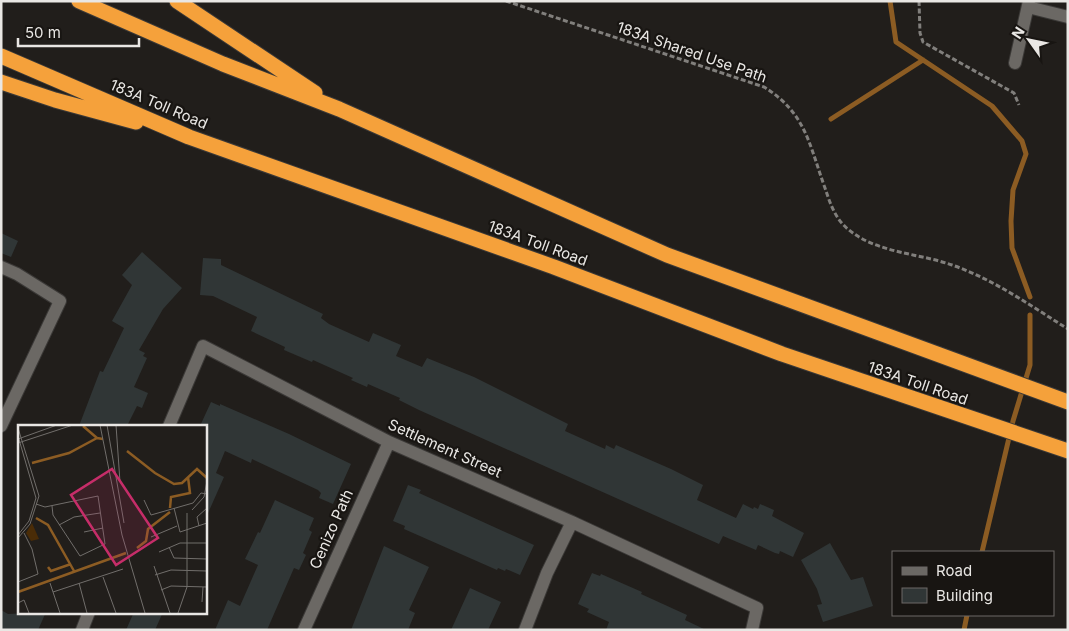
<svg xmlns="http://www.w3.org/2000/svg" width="1069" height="631" font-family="Inter,sans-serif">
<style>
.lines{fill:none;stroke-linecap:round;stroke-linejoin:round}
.stream{stroke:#8c5c23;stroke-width:5}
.building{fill:#303636}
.minor-casing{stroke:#3b3937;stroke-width:14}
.highway-casing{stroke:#3b3937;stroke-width:17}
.path{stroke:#817f7c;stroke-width:3;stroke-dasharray:5 2.5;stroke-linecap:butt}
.minor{stroke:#6b6864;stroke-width:12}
.highway{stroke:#f5a13b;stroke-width:15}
.labels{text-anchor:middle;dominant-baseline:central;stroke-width:4.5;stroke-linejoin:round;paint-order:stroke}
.street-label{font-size:15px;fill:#e9e7e4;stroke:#181512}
.inset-river{fill:none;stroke:#8c5c23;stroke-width:2.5}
.inset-road{fill:none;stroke:#716e6b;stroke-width:1}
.view{fill:#c62d69;fill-opacity:0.15;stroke:#c62d69;stroke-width:2.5}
.inset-edge{fill:none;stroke:#e9e7e4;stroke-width:2.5}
</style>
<rect width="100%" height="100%" fill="#211e1b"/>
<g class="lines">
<path class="stream" d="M890 1 896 42 992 106 1022 141 1026 154 1013 190 1011 221 1012 248 1030 297
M831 119 923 60
M982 552 1013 421 1030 365V315
M964 630 967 615"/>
</g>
<path class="building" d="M1 233 18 241 11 257 1 253Z
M142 252 182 288 163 309 139 350 145 353 143 356 147 358 134 387 148 393 142 408 137 406 127 426H79L100 371 103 372 124 328 112 321 132 285 122 275Z
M203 258 221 259V265L323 314 321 318 329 324 369 342 373 333 401 345 396 356 422 367 427 358 474 377 568 424 565 431 605 449 606 445 614 449 616 445 671 469 703 485 697 500 736 518 743 504 753 509 754 507 758 509 760 504 774 510 772 516 804 533 793 557 780 551 779 554 775 553 758 545 756 550 723 536 719 544 419 410 399 400 400 398 368 384 367 387 351 380 353 378 313 360 312 362 284 350 285 347 251 331 257 317 213 296 200 295Z
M211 402 220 406V404L289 434 351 464 333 504 319 498 321 493 318 490 252 459 251 463 225 451 216 473 224 477 205 520V426H200Z
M408 485 421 490 419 493 534 545 520 575 506 569 505 571 498 568 497 570 404 529 405 526 393 521Z
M275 500 314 518 309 530 312 532 303 553 306 555 299 570 294 568 267 630H215L228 600 240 606 258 565 245 559 258 532 260 533Z
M830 543 851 580 863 577 873 606 823 622 817 605 822 604 817 589 801 560Z
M384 546 429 567 409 610 415 613 408 630H351Z
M592 573 600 576 601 574 642 592 641 594 687 615 685 620 706 630H606L609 622 587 612 589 609 578 604Z
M470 588 501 602 488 630H451Z
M1 610 8 614 46 612 38 630H1Z
M134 612H163L155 630H126Z"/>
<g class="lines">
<g class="minor-casing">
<path id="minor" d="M1028 7 1068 17
M1015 63 1029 1
M1 267 17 274 60 301 1 426
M169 426 203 346 389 442 572 522 757 608 752 630
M82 630 89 612
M304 630 389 442
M525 630 547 573 572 522"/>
</g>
<g class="highway-casing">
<path id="highway" d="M79 1 223 64 339 109 667 255 1068 402
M177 1 315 93
M1 56 189 137 554 267 782 354 1068 451
M1 82 55 100 136 122"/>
</g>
<path class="path" d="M506 1 764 87C806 113 809 144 825 188 830 203 835 219 849 230 877 253 918 253 952 265 993 279 1031 306 1068 329
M919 1 920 33 923 42 1014 93 1019 105"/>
<use href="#minor" class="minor"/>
<use href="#highway" class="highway"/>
</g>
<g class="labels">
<g class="street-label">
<text transform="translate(692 52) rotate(19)">183A Shared Use Path</text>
<text transform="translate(159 104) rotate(23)">183A Toll Road</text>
<text transform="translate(538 243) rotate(20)">183A Toll Road</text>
<text transform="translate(918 383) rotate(19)">183A Toll Road</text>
<text transform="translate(445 448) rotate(24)">Settlement Street</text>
<text transform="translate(331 529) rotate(-66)">Cenizo Path</text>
</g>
</g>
<g transform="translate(18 425)">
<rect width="189" height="189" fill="#211e1b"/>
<path d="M14 98 21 114 13 116 8 108Z" fill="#4a2c07"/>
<path class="inset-river" d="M65 1 79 13 85 14M109 26 137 48 156 59 164 58 179 44 189 53M14 38 51 28 79 13M152 83 153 72 172 68 170 52M18 93 30 100 56 146M119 123 128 116 130 104 152 87M30 142 33 146 53 139M0 167 108 128"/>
<path class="inset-road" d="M82 0 104 110 127 188M89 0 106 98M98 0 102 57M0 3 21 71 12 99 0 113M0 11 18 73 11 96 0 110M0 14 39 0M0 18 55 0M126 75 133 90 175 78 183 68 189 69M18 79 27 82 80 71 87 119 62 131 35 90 34 81M156 83 162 107 189 98M174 85 186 72 189 56M41 100 56 92 82 88M181 101 179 92 189 83M66 107 85 103M133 112 159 101M151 122 156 133 189 134M141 127 162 118H189M136 141 152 188M137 150 153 145 189 146M85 152 98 188M0 157 20 149 14 124 6 108M32 158 42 188M61 158 69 188M143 165 153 161 189 162M35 167 105 144M184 177 185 162M0 178 6 175 11 188M160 188 169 162V88"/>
<path class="view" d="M94 44 140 113 98 140 53 70Z"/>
<rect width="189" height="189" class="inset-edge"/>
</g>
<rect width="1069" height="631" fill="none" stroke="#e9e7e4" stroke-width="5"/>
<rect x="892" y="551" width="162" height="65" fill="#181512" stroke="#6c6966"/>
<rect x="902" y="567" width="25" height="8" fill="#6b6864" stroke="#6c6966"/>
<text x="936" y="576" font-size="15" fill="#e9e7e4">Road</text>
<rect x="902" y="588" width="25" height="15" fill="#303636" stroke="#6c6966"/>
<text x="936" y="601" font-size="15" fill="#e9e7e4">Building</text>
<g transform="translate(1029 40) rotate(303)" stroke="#181512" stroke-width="4" paint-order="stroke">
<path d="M0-4L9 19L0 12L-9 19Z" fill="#e9e7e4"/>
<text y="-8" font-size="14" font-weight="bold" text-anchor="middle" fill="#e9e7e4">N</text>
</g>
<path d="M18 38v8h121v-8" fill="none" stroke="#e9e7e4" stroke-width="2.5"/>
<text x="25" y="38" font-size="15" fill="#e9e7e4" stroke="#181512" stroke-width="4" paint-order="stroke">50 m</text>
</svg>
